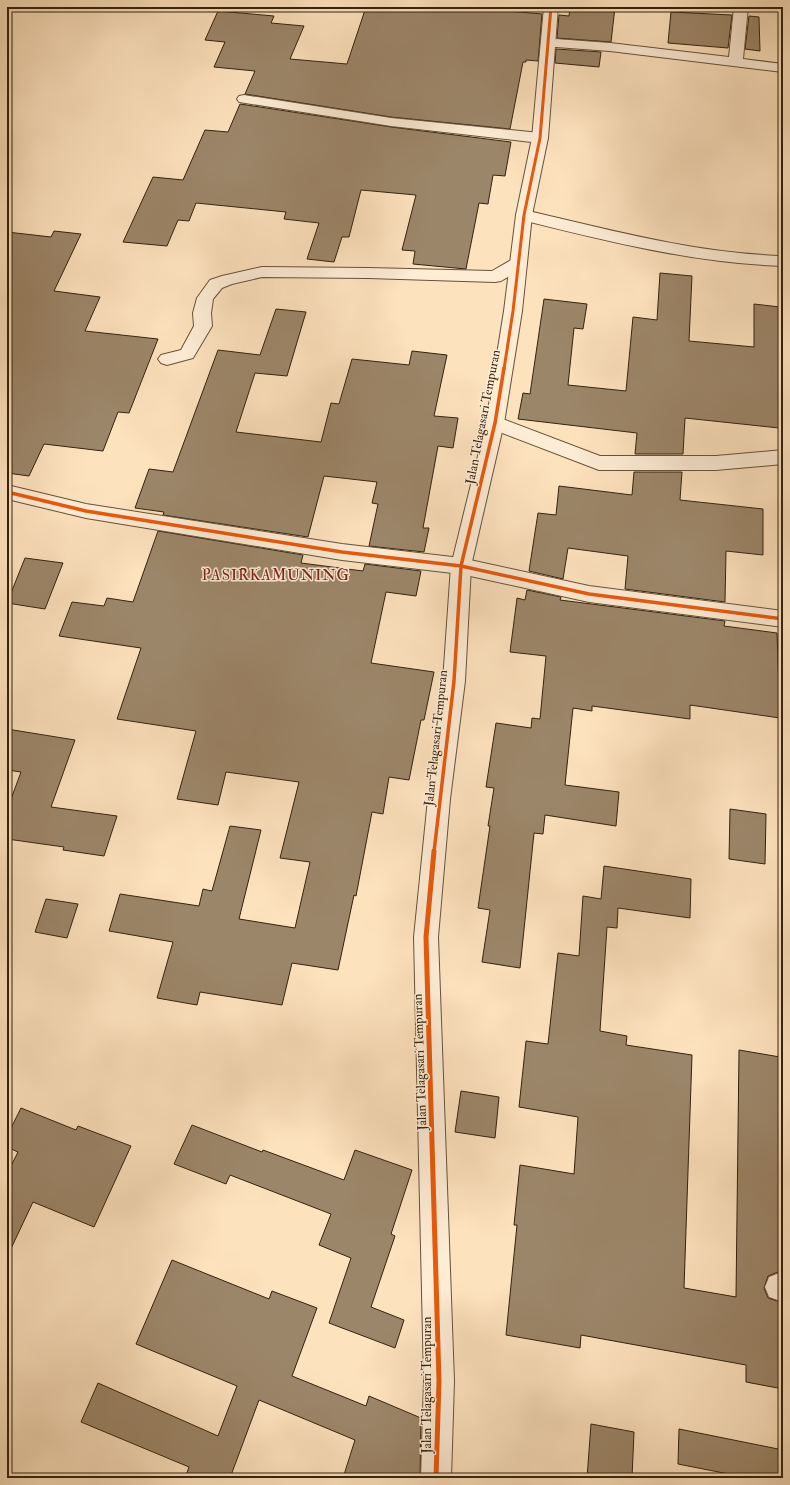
<svg xmlns="http://www.w3.org/2000/svg" width="790" height="1485" font-family="'IM FELL Double Pica',serif">
<style>
.building{fill:#9c8669;stroke:#33220d}
.lines{fill:none;stroke-linecap:round;stroke-linejoin:round}
.minor-casing{stroke:#665239;stroke-width:2}
.tertiary-casing{stroke:#665239;stroke-width:2}
.minor{fill:#feecd5;fill-rule:evenodd}
.tertiary{fill:#feecd5;fill-rule:evenodd}
.cycleway-far2-casing{stroke:#feecd5;stroke-width:5}
.cycleway-far1-casing{stroke:#feecd5;stroke-width:6}
.cycleway-casing{stroke:#feecd5;stroke-width:8}
.cycleway-far2{stroke:#e8590c;stroke-width:3}
.cycleway-far1{stroke:#e8590c;stroke-width:3.5}
.cycleway{stroke:#e8590c;stroke-width:5}
.labels{text-anchor:middle;dominant-baseline:central;stroke-width:3;stroke-linejoin:round;paint-order:stroke}
.street-label{font-size:13px;fill:#33220d;stroke:#feecd5}
.quarter-label{font-size:15px;letter-spacing:1px;fill:#7a1f14;stroke:#feecd5}
</style>
<rect width="100%" height="100%" fill="#fde2be"/>
<filter id="stains"><feTurbulence type="fractalNoise" baseFrequency=".005" numOctaves="4"/><feColorMatrix values="0 0 0 0 .2 0 0 0 0 .09 0 0 0 0 .02 0 0 0 .5 -.17"/></filter>
<radialGradient id="worn" r=".72"><stop offset=".6" stop-color="#630" stop-opacity="0"/><stop offset="1" stop-color="#630" stop-opacity=".3"/></radialGradient>
<path class="building" d="M366 7H464L542 14 538 61 526 60V62H523L510 129 391 117 245 94 255 71 214 67 225 42 205 40 218 11 274 16 271 23 304 26 290 59 347 64Z
M570 7H615L611 42 557 38 559 15 569 16Z
M671 12 732 15 728 48 668 43Z
M749 16 759 17 760 51 745 49Z
M556 49 601 52 599 67 555 63Z
M240 104 391 127 511 142 505 176 493 175 488 204 479 203 466 269 413 264 415 251 402 250 416 195 361 190 349 237H342L334 262 307 259 319 223 284 219 286 212 196 203 189 221 178 220 167 246 123 242 153 177 183 180 205 130 228 132Z
M54 231 81 234 54 291 100 297 85 331 158 339 129 413 118 412 103 451 44 444 29 476 7 473V232L51 237Z
M660 273 692 276 689 341 754 347V304L780 307V363L783 364V394H779V428L685 418 683 454H635L637 433 518 419 523 393 530 394 544 299 587 304 583 329 574 328 568 385 626 391 633 317 657 320Z
M276 309 306 312 287 376 255 373 236 432 321 442 331 403 339 404 352 359 409 365 412 351 447 355 434 416 458 418 453 448 438 446 423 528H429L424 552 369 546 378 504 372 503 377 482 324 476 308 537 163 515 164 512 135 508 149 469 173 472 218 350 260 355Z
M634 472H682L680 500 763 509V555L726 551 725 602 625 589 628 556 568 548 563 579 529 571 538 513 556 515 559 486 632 495Z
M158 531 303 555 301 563 363 571 365 564 421 571 416 596 386 592 371 663 434 672 424 720H421L409 780 389 777 383 814 372 812 356 896 354 895 338 970 292 963 282 1005 200 992 197 1005 157 998 173 942 109 931 120 894 199 906 203 889 212 891 230 826 261 830 239 919 295 928 310 862 280 858 299 782 226 772 218 805 177 799 196 731 117 719 141 648 59 636 72 602 104 606 107 598 133 602Z
M25 558 63 563 45 609 7 603Z
M527 590 561 597 560 600 725 621 724 626 777 633 780 718 690 705V719L592 706V711L573 708 565 785 619 792 616 826 545 815 543 834 534 833 520 968 482 962 490 910 478 908 490 826H488L494 788 486 787 496 723 531 728 532 718 540 719 546 656 510 652 517 598 525 600Z
M7 729 75 740 51 807 117 816 104 856 63 850 64 847 7 839V810L21 772 7 770Z
M730 809 766 814 765 864 729 859Z
M604 866 691 879 690 918 618 908 617 928 607 927 600 1031 627 1036 626 1045 692 1055 684 1288 736 1297 739 1050 780 1057V1172H783V1272H778L768 1276 764 1288 768 1298 783 1303V1389L746 1382V1365L581 1335 580 1348 506 1335 517 1225H514L520 1165 574 1174 578 1117 519 1107 526 1041 548 1044 558 953 579 956 583 896 601 899Z
M46 899 78 904 67 938 35 932Z
M461 1091 499 1097 495 1138 455 1132Z
M21 1108 76 1130 78 1126 131 1146 94 1227 33 1202 7 1257V1174L18 1152 7 1147V1136Z
M192 1125 262 1152 263 1150 344 1180 355 1150 412 1170 391 1234 395 1236 371 1307 404 1320 395 1348 329 1323 351 1258 319 1245 331 1214 230 1175 226 1184 174 1164Z
M172 1260 269 1299 272 1291 317 1308 292 1376 366 1406 369 1396 421 1418 420 1478H343L355 1440 259 1400 230 1478H185L189 1467 81 1422 98 1383 218 1436 237 1386 136 1344Z
M591 1424 634 1432 632 1478H587Z
M679 1429 783 1450V1478H749L678 1464Z"/>
<g class="lines">
<g class="minor-casing">
<path id="minor" d="M734 7H748L743 59 783 64V72L610 51 556 47 551 46 549 43 551 40 556 39 610 43 729 57Z
M244 95 391 118 540 133 545 135 548 138 545 141 540 143 391 126 239 102 237 99 239 96Z
M524 210C610 230 694 253 783 256V266C693 263 606 241 518 219L516 215 518 211Z
M519 258 525 259 527 263 525 267 501 281 495 282 368 278 262 277 232 284 222 288 213 299 211 313 212 326 193 358 167 365 161 363 158 359 161 355 181 350 194 326 193 313 197 298 210 280 222 276 262 267 368 268 492 271 513 259Z
M495 416 600 456H716L783 450V464L716 470H599L489 428 486 423 489 418Z
M7 485 86 504 342 544 461 558 589 586 783 611V627L589 602 461 574 342 560 86 518 7 499Z
M779 1273 783 1274V1302L769 1297 765 1287 769 1277Z"/>
</g>
<g class="tertiary-casing">
<path id="tertiary" d="M544 7H558L548 138 532 215 522 311 504 423 471 566 465 681 450 799 438 937 454 1381 451 1478H421L424 1381 414 937 428 799 443 681 451 566 486 423 504 311 516 215 532 138Z"/>
</g>
<use href="#minor" class="minor"/>
<use href="#tertiary" class="tertiary"/>
<g class="cycleway-far2-casing">
<path id="cycleway-far2" d="M504 369 513 311 524 215 540 138 551 7"/>
</g>
<g class="cycleway-far1-casing">
<path id="cycleway-far1" d="M7 492 86 511 342 552 461 566 589 594 783 619
M434 852 454 681 461 566 495 423 504 368"/>
</g>
<g class="cycleway-casing">
<path id="cycleway" d="M434 851 426 937 439 1381 436 1478"/>
</g>
<use href="#cycleway-far2" class="cycleway-far2"/>
<use href="#cycleway-far1" class="cycleway-far1"/>
<use href="#cycleway" class="cycleway"/>
</g>
<g class="labels">
<g class="street-label">
<text transform="translate(483 417) rotate(-79)">Jalan Telagasari Tempuran</text>
<text transform="translate(436 738) rotate(-84)">Jalan Telagasari Tempuran</text>
<text transform="translate(420 1062) rotate(-92)">Jalan Telagasari Tempuran</text>
<text transform="translate(427 1385) rotate(-90)">Jalan Telagasari Tempuran</text>
</g>
<g class="quarter-label">
<text x="276" y="575">PASIRKAMUNING</text>
</g>
</g>
<rect width="790" height="1485" fill="none" stroke="#fde2be" stroke-width="24"/>
<rect x="8" y="8" width="774" height="1469" fill="none" stroke="#33220d" stroke-width="2"/>
<rect x="12" y="12" width="766" height="1461" fill="none" stroke="#33220d"/>
<rect width="100%" height="100%" filter="url(#stains)"/>
<rect width="100%" height="100%" fill="url(#worn)"/>
</svg>
